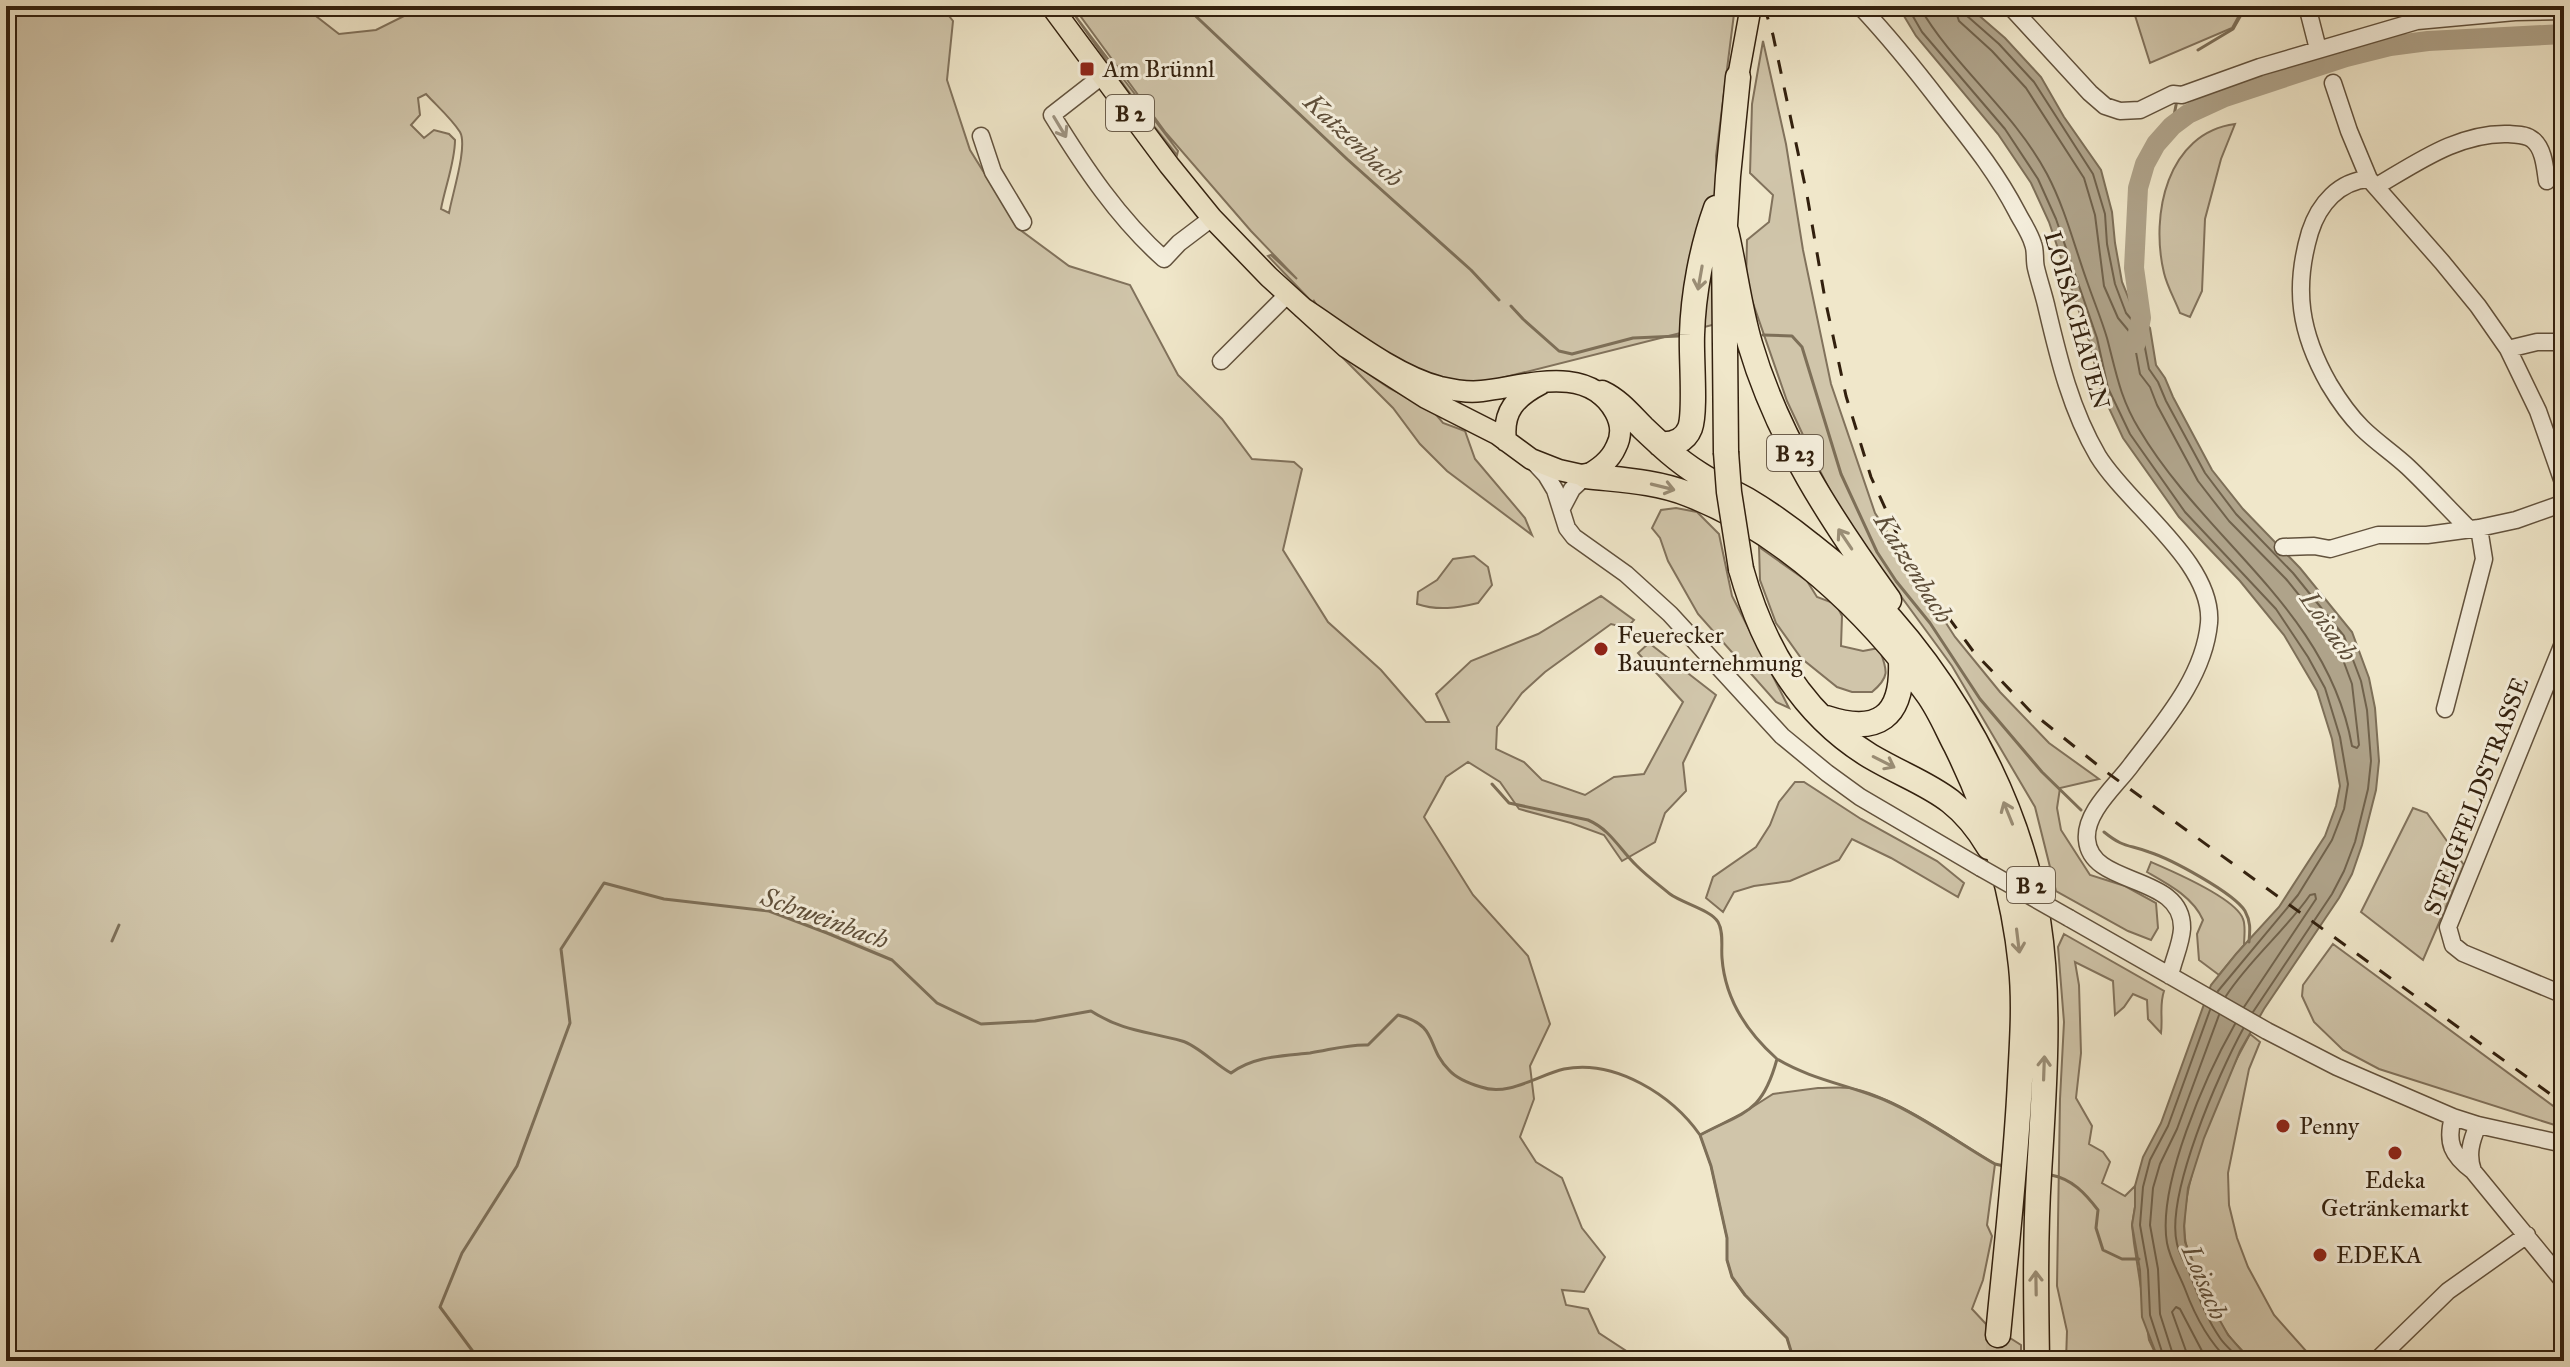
<svg xmlns="http://www.w3.org/2000/svg" width="2570" height="1367" font-family="'IM FELL Great Primer',serif">
<style>
.green{fill:#d0c5aa;stroke:#81725c;stroke-width:2;fill-rule:evenodd}
.water{fill:#afa38a;stroke:#7d6f58;stroke-width:2}
.lines{fill:none;stroke-linecap:round;stroke-linejoin:round}
.shore{stroke:#70624c;stroke-width:2}
.stream{stroke:#7d6f58;stroke-width:3}
.river{stroke:#afa38a;stroke-width:20}
.highway-tunnel{stroke:#cabfa4;stroke-width:24;stroke-dasharray:24 12;stroke-linecap:butt}
.minor-casing{stroke:#62523d;stroke-width:19}
.major-casing{stroke:#32200e;stroke-width:23}
.highway-casing{stroke:#32200e;stroke-width:27}
.minor{stroke:#f5efdd;stroke-width:16}
.major{stroke:#f0e7ca;stroke-width:20}
.highway{stroke:#f0e7ca;stroke-width:24}
.rail{stroke:#32200e;stroke-width:3;stroke-dasharray:14 14;stroke-linecap:butt}
.minor-bridge-casing{stroke:#62523d;stroke-width:19;stroke-linecap:butt}
.highway-bridge-casing{stroke:#32200e;stroke-width:27;stroke-linecap:butt}
.minor-bridge{stroke:#f5efdd;stroke-width:16}
.highway-bridge{stroke:#f0e7ca;stroke-width:24}
.oneway{stroke:#9d9280}
.oneway2{stroke:#9a8d75}
.poi-dot{fill:#8f2418;stroke:#f5efdd;stroke-width:3}
.labels{text-anchor:middle;dominant-baseline:central;stroke-width:6;stroke-linejoin:round;paint-order:stroke}
.shield{fill:#f5efdd;stroke:#6c5e4c;stroke-width:2}
.shield-label{font-size:22px;font-weight:bold;fill:#32200e}
.poi-label{font-size:24px;fill:#32200e;stroke:#f5efdd;text-anchor:start}
.street-label{font-size:24px;fill:#32200e;stroke:#f5efdd}
.water-label{font-size:26px;font-style:italic;fill:#5e4e39;stroke:#f5efdd}
</style>
<rect width="100%" height="100%" fill="#f0e7ca"/>
<filter id="stains"><feTurbulence type="fractalNoise" baseFrequency=".0025" numOctaves="4"/><feColorMatrix values="0 0 0 0 .2 0 0 0 0 .09 0 0 0 0 .02 0 0 0 .5 -.17"/></filter>
<radialGradient id="worn" r=".72"><stop offset=".6" stop-color="#630" stop-opacity="0"/><stop offset="1" stop-color="#630" stop-opacity=".3"/></radialGradient>
<path class="green" d="M6 6H303L339 34 376 30 424 6H941L953 21 947 80 970 150 1019 229 1069 266 1130 285 1178 375 1222 419 1252 459 1294 462 1302 469 1283 550 1328 622 1381 670 1426 722H1449L1436 694 1471 661 1538 634 1601 596 1634 620 1627 628 1611 624 1545 672 1522 693 1497 727 1496 749 1524 762 1542 780 1585 795 1614 777 1644 774 1683 702 1638 653 1649 643 1716 695 1683 763 1686 791 1665 813 1655 842 1622 861 1604 835 1571 823 1519 809 1500 782 1468 762 1446 777 1424 817 1473 895 1528 956 1550 1024 1530 1066 1534 1099 1520 1137 1536 1162 1562 1178 1582 1228 1605 1257 1584 1292 1562 1290 1566 1305 1588 1309 1599 1333 1628 1352 1675 1355 1689 1361H6ZM426 94C437 106 451 118 460 132 468 146 452 195 449 213L441 209C445 187 455 162 455 140L449 134 434 130 424 138 411 125 420 115 418 98Z
M1068 6 1178 151 1177 155 1146 116Z
M1073 6H1735L1716 156 1717 227 1732 320 1478 384 1416 374 1322 313 1314 301 1313 303 1268 256 1271 255 1297 279 1251 231 1166 133Z
M2132 6H2244L2232 28 2150 63Z
M1763 41 1786 144 1803 250 1831 384 1875 513 1955 637 2000 692 2049 743 2099 779 2060 788 2057 808 2061 830 2090 875 2125 886 2156 903 2158 928 2151 940 2128 931 2056 891 2035 807 1952 666 1845 520 1818 467 1787 401 1746 283 1747 240 1769 222 1773 195 1750 173 1752 104Z
M2235 124 2221 159 2205 219 2202 291 2190 317 2180 313C2175 300 2167 286 2164 273 2150 215 2167 133 2235 124Z
M1339 354 1389 388 1433 411 1443 423 1465 431 1475 459 1525 518 1532 535 1447 471 1420 444 1393 408Z
M1676 508 1697 512 1719 534 1732 596 1789 708 1776 702 1698 614 1668 561 1660 538 1652 528 1661 510Z
M1759 547 1807 581 1817 597 1836 604 1842 616 1841 646 1863 651 1879 648C1887 670 1891 676 1872 692H1852L1837 687 1801 658 1776 623 1760 580Z
M1474 556 1488 567 1492 585 1478 603C1457 608 1438 611 1417 604L1418 592 1437 580 1453 559Z
M1795 782H1804L1861 819 1937 861 1964 883 1958 897 1891 858 1852 839 1839 860 1790 881 1754 886 1734 892 1723 912 1706 898 1713 877 1756 847 1770 825 1779 802Z
M2413 808 2427 813 2464 865 2423 960 2361 912Z
M2151 862C2172 871 2236 898 2243 919 2246 926 2244 938 2244 945L2219 975 2199 960 2197 934 2203 920C2193 897 2168 884 2147 872Z
M2064 934 2164 991C2159 1006 2163 1017 2161 1033L2148 1019 2147 1000 2133 994 2124 1007 2115 1015 2113 981 2075 962 2079 985 2081 1053 2076 1098 2092 1126 2089 1144 2103 1152 2110 1162 2102 1183 2125 1196 2135 1186V1207L2132 1225 2134 1243 2149 1340 2159 1361H2066L2067 1331 2057 1286 2060 1099 2064 1022 2058 947Z
M2333 944 2564 1114V1128L2379 1069 2343 1050 2314 1022 2302 996 2303 985Z
M2250 1034 2260 1042 2249 1069 2228 1173 2229 1205 2237 1238 2248 1267 2274 1315 2315 1361H2251C2244 1351 2233 1343 2227 1333 2215 1316 2187 1258 2185 1238 2178 1183 2223 1082 2250 1034Z
M1818 1088C1828 1088 1840 1087 1850 1088 1893 1095 1956 1141 1995 1164L1987 1225 1992 1236 1983 1280 1972 1309 1986 1324 1988 1340 2010 1338 2021 1345V1361H1794L1787 1338 1745 1295 1732 1277 1727 1260V1238L1711 1166 1700 1135 1740 1115 1773 1094Z"/>
<path class="water" d="M1898 6H1968L2005 38 2041 77 2064 117 2101 170 2112 212 2115 243 2122 282 2133 309 2150 328 2156 365 2165 378 2173 397 2212 470 2243 509 2300 568 2352 632 2369 678 2375 708 2379 761 2376 790 2362 845 2352 874 2339 898 2264 1009 2240 1051 2204 1138 2188 1188 2184 1226 2185 1242 2209 1301 2228 1335 2251 1361H2159L2142 1317 2140 1270 2132 1225 2135 1207V1186L2143 1157 2161 1123 2211 985 2236 954 2279 907 2325 836 2336 806 2340 786 2332 739 2317 691 2284 635 2240 581 2179 517 2123 438 2101 391 2089 341 2049 222 2031 183 1998 134 1916 36Z"/>
<g class="lines">
<path class="shore" d="M1907 6 1922 32 2005 129 2038 179 2056 219 2097 338 2108 388 2130 434 2185 512 2276 609 2308 657 2325 688 2340 737 2348 784 2344 809 2332 840 2298 895 2218 991
M1919 6C1954 67 2013 110 2047 174 2066 210 2075 249 2089 287 2095 304 2102 321 2107 338 2116 372 2120 398 2139 429 2205 541 2328 610 2352 746L2357 748 2359 745 2352 684 2336 641 2286 579 2229 521 2198 481 2157 405 2150 387 2140 374 2133 336 2118 318 2104 286 2095 215 2084 178 2026 88 1992 51 1959 21 1954 6
M1964 6 1966 15 1999 44 2034 82 2093 174 2105 214 2107 244 2115 284 2126 313 2142 332 2149 369 2158 382 2166 401 2205 473 2236 514 2293 573 2344 636 2361 681 2367 710 2371 761 2368 789 2355 842 2344 871 2332 894 2253 1012
M2226 996C2250 959 2285 931 2310 895L2315 894 2316 899 2244 1007
M2165 1361 2150 1315 2148 1270 2140 1225 2143 1187 2150 1160 2168 1126 2210 1010
M2175 1361 2160 1314 2158 1269 2150 1225 2153 1188 2160 1164 2177 1129 2219 1015
M2187 1361 2186 1351 2172 1312 2176 1307 2180 1309 2202 1351 2211 1361
M2229 1361C2208 1341 2195 1316 2185 1289 2179 1274 2170 1259 2167 1243 2157 1185 2206 1075 2235 1024
M2241 1361C2235 1353 2226 1347 2220 1338 2206 1318 2198 1295 2189 1272 2185 1263 2179 1253 2177 1244 2165 1195 2219 1073 2243 1029"/>
<path class="stream" d="M1185 6 1347 159 1471 270 1499 300
M2198 50 2233 29 2246 6
M2172 126 2177 100
M1511 306 1523 319 1559 351 1572 354 1633 338 1679 336
M1763 335 1792 336 1802 347 1841 474 1877 552 1896 581 1930 623 1980 699 2042 772 2081 810
M1492 784 1509 803 1588 820C1611 830 1620 850 1637 866 1647 876 1659 885 1670 894 1682 903 1711 910 1718 922 1724 932 1721 947 1722 958 1725 999 1747 1032 1776 1058
M2104 832C2124 848 2127 844 2149 852 2171 859 2234 893 2245 911 2251 922 2250 930 2249 942
M112 941 119 925
M2051 1175C2072 1179 2085 1193 2098 1210L2096 1228 2103 1250 2122 1259H2139
M480 1361 440 1307 462 1253 517 1166 570 1023 561 949 604 883 664 899 769 911 827 933 892 960 937 1003 981 1024 1035 1021 1091 1011C1124 1032 1147 1031 1182 1041 1197 1045 1216 1065 1231 1073 1254 1056 1282 1056 1310 1053 1330 1050 1348 1044 1368 1045L1398 1015C1440 1026 1425 1046 1449 1070 1456 1078 1471 1084 1481 1087 1508 1097 1538 1075 1564 1069 1615 1059 1672 1095 1700 1135
M1794 1361 1787 1338 1745 1295 1732 1277 1727 1260V1238L1711 1166 1700 1135C1745 1111 1762 1114 1777 1059 1812 1080 1850 1085 1887 1101 1924 1117 1960 1144 1995 1164L2004 1166"/>
<path class="river" d="M2136 343 2141 318 2134 268 2138 188 2145 164 2156 144 2172 126 2188 114 2225 97 2346 57 2390 46 2428 41 2564 34"/>
<path class="highway-tunnel" d="M1998 1361V1335"/>
<g class="minor-casing">
<path id="minor" d="M1860 6C1889 37 1915 69 1941 103 1970 140 1995 170 2017 212 2022 222 2030 233 2033 244 2036 251 2034 260 2036 268 2039 281 2044 295 2047 309 2059 360 2071 410 2098 456 2128 505 2214 563 2209 623 2204 677 2164 722 2132 764 2117 785 2084 812 2087 840 2091 888 2184 873 2182 929 2181 945 2173 960 2170 976
M2010 6 2090 93 2105 106 2120 111 2140 110 2173 94 2182 95 2260 67 2417 21 2515 12 2564 11
M2307 6 2318 49
M1102 76 1052 115C1084 167 1118 218 1164 259L1179 243 1212 218
M2333 83 2349 131 2369 179 2442 262 2478 306 2508 349 2538 411 2564 485
M981 136 993 172 1023 222
M2369 179C2339 181 2319 204 2310 232 2293 289 2300 333 2329 384 2338 399 2349 415 2362 428 2376 442 2393 453 2408 467 2429 487 2448 508 2468 528
M2377 186C2418 162 2460 132 2509 134 2518 135 2526 134 2533 140 2544 149 2545 168 2547 181
M2508 349 2537 342H2564
M1221 361 1288 294
M1532 460 1546 475 1555 490 1567 528 1574 537 1626 574 1670 614 1782 736 1827 773 1860 797 1981 868
M1562 508 1572 489 1586 476
M2283 547 2314 546 2330 549 2378 535H2427L2479 528 2516 520 2564 503
M2564 641 2448 927 2453 945 2463 953 2564 995
M2445 709 2484 559 2479 528
M2069 918 2267 1031 2337 1067 2453 1117 2478 1125 2564 1144
M2453 1117C2446 1143 2452 1155 2473 1171L2564 1282
M2473 1171C2467 1155 2471 1141 2478 1125
M2376 1361 2448 1291 2527 1235"/>
</g>
<g class="major-casing">
<path id="major" d="M1051 6 1169 165 1212 218 1269 277 1346 347 1426 398 1497 434 1531 459 1559 470 1586 476C1598 469 1610 461 1616 447 1622 436 1621 423 1615 412 1588 363 1526 386 1482 391 1467 393 1453 390 1440 387 1394 375 1343 334 1303 308
M1738 77 1751 6
M1506 441C1502 411 1516 397 1541 384"/>
</g>
<g class="highway-casing">
<path id="highway" d="M1726 231C1735 269 1739 307 1750 344 1778 439 1832 521 1889 600
M1602 393C1619 401 1630 415 1643 428 1661 445 1678 461 1699 474 1714 484 1731 491 1747 500 1769 513 1791 529 1811 545 1925 632 2015 778 2038 920 2051 1003 2044 1090 2039 1174 2035 1236 2036 1298 2037 1361
M1660 444C1673 445 1685 441 1690 428 1696 412 1691 356 1692 335 1693 294 1702 247 1716 208
M1726 452 1724 241 1728 176 1738 77
M1586 476C1620 480 1655 481 1688 494 1782 530 1869 612 1927 693 1939 709 1947 729 1956 746 1991 817 2013 887 2021 966 2025 1004 2022 1043 2020 1081 2016 1166 2006 1250 1998 1335
M1741 569C1762 645 1801 714 1870 756 1923 787 1955 790 1989 847
M1826 718C1878 735 1903 717 1901 662"/>
</g>
<use href="#minor" class="minor"/>
<use href="#major" class="major"/>
<use href="#highway" class="highway"/>
<path class="rail" d="M1764 6 1773 35 1807 195 1825 299 1846 396 1871 477 1900 541 1927 588 1973 651 2030 711 2105 771 2564 1104"/>
<g class="minor-bridge-casing">
<path id="minor-bridge" d="M1981 868 2069 918"/>
</g>
<g class="highway-bridge-casing">
<path id="highway-bridge" d="M1726 452 1729 492 1741 569"/>
</g>
<use href="#minor-bridge" class="minor-bridge"/>
<use href="#highway-bridge" class="highway-bridge"/>
</g>
<defs><path id="oneway-shaft" d="M-6 0H5M1.5-3L5.5 0L1.5 3" fill="none" stroke-width="1.6" stroke-linecap="round" stroke-linejoin="round" transform="scale(2)"/></defs>
<use class="oneway" href="#oneway-shaft" transform="translate(1060 127) rotate(59)"/>
<g class="oneway2">
<use href="#oneway-shaft" transform="translate(1700 278) rotate(100)"/>
<use href="#oneway-shaft" transform="translate(1663 487) rotate(14)"/>
<use href="#oneway-shaft" transform="translate(1845 539) rotate(-124)"/>
<use href="#oneway-shaft" transform="translate(1884 762) rotate(27)"/>
<use href="#oneway-shaft" transform="translate(2008 813) rotate(-112)"/>
<use href="#oneway-shaft" transform="translate(2018 941) rotate(83)"/>
<use href="#oneway-shaft" transform="translate(2044 1068) rotate(-88)"/>
<use href="#oneway-shaft" transform="translate(2036 1283) rotate(-91)"/>
</g>
<g class="poi-dot">
<rect x="1079" y="61" width="16" height="16" rx="4"/>
<circle cx="1601" cy="649" r="8"/>
<circle cx="2283" cy="1126" r="8"/>
<circle cx="2395" cy="1153" r="8"/>
<circle cx="2320" cy="1255" r="8"/>
</g>
<g class="labels">
<g class="shield">
<rect x="1106" y="95" width="48" height="36" rx="6"/>
<rect x="1767" y="435" width="56" height="36" rx="6"/>
<rect x="2007" y="867" width="48" height="36" rx="6"/>
</g>
<g class="shield-label">
<text x="1130" y="113">B 2</text>
<text x="1795" y="453">B 23</text>
<text x="2031" y="885">B 2</text>
</g>
<g class="poi-label">
<text x="1103" y="69">Am Brünnl</text>
<text x="1617" y="635">Feuerecker<tspan x="1617" dy="28">Bauunternehmung</tspan></text>
<text x="2299" y="1126">Penny</text>
<text x="2395" y="1180" text-anchor="middle">Edeka<tspan x="2395" dy="28">Getränkemarkt</tspan></text>
<text x="2336" y="1255">EDEKA</text>
</g>
<g class="street-label">
<text transform="translate(2077 320) rotate(74)">LOISACHAUEN</text>
<text transform="translate(2476 796) rotate(-69)">STEIGFELDSTRASSE</text>
</g>
<g class="water-label">
<text transform="translate(1354 140) rotate(43)">Katzenbach</text>
<text transform="translate(1914 568) rotate(58)">Katzenbach</text>
<text transform="translate(2329 626) rotate(55)">Loisach</text>
<text transform="translate(825 918) rotate(20)">Schweinbach</text>
<text transform="translate(2205 1282) rotate(67)">Loisach</text>
</g>
</g>
<rect width="2570" height="1367" fill="none" stroke="#f0e7ca" stroke-width="32"/>
<rect x="8" y="8" width="2554" height="1351" fill="none" stroke="#32200e" stroke-width="4"/>
<rect x="16" y="16" width="2538" height="1335" fill="none" stroke="#32200e" stroke-width="2"/>
<rect width="100%" height="100%" filter="url(#stains)"/>
<rect width="100%" height="100%" fill="url(#worn)"/>
</svg>
